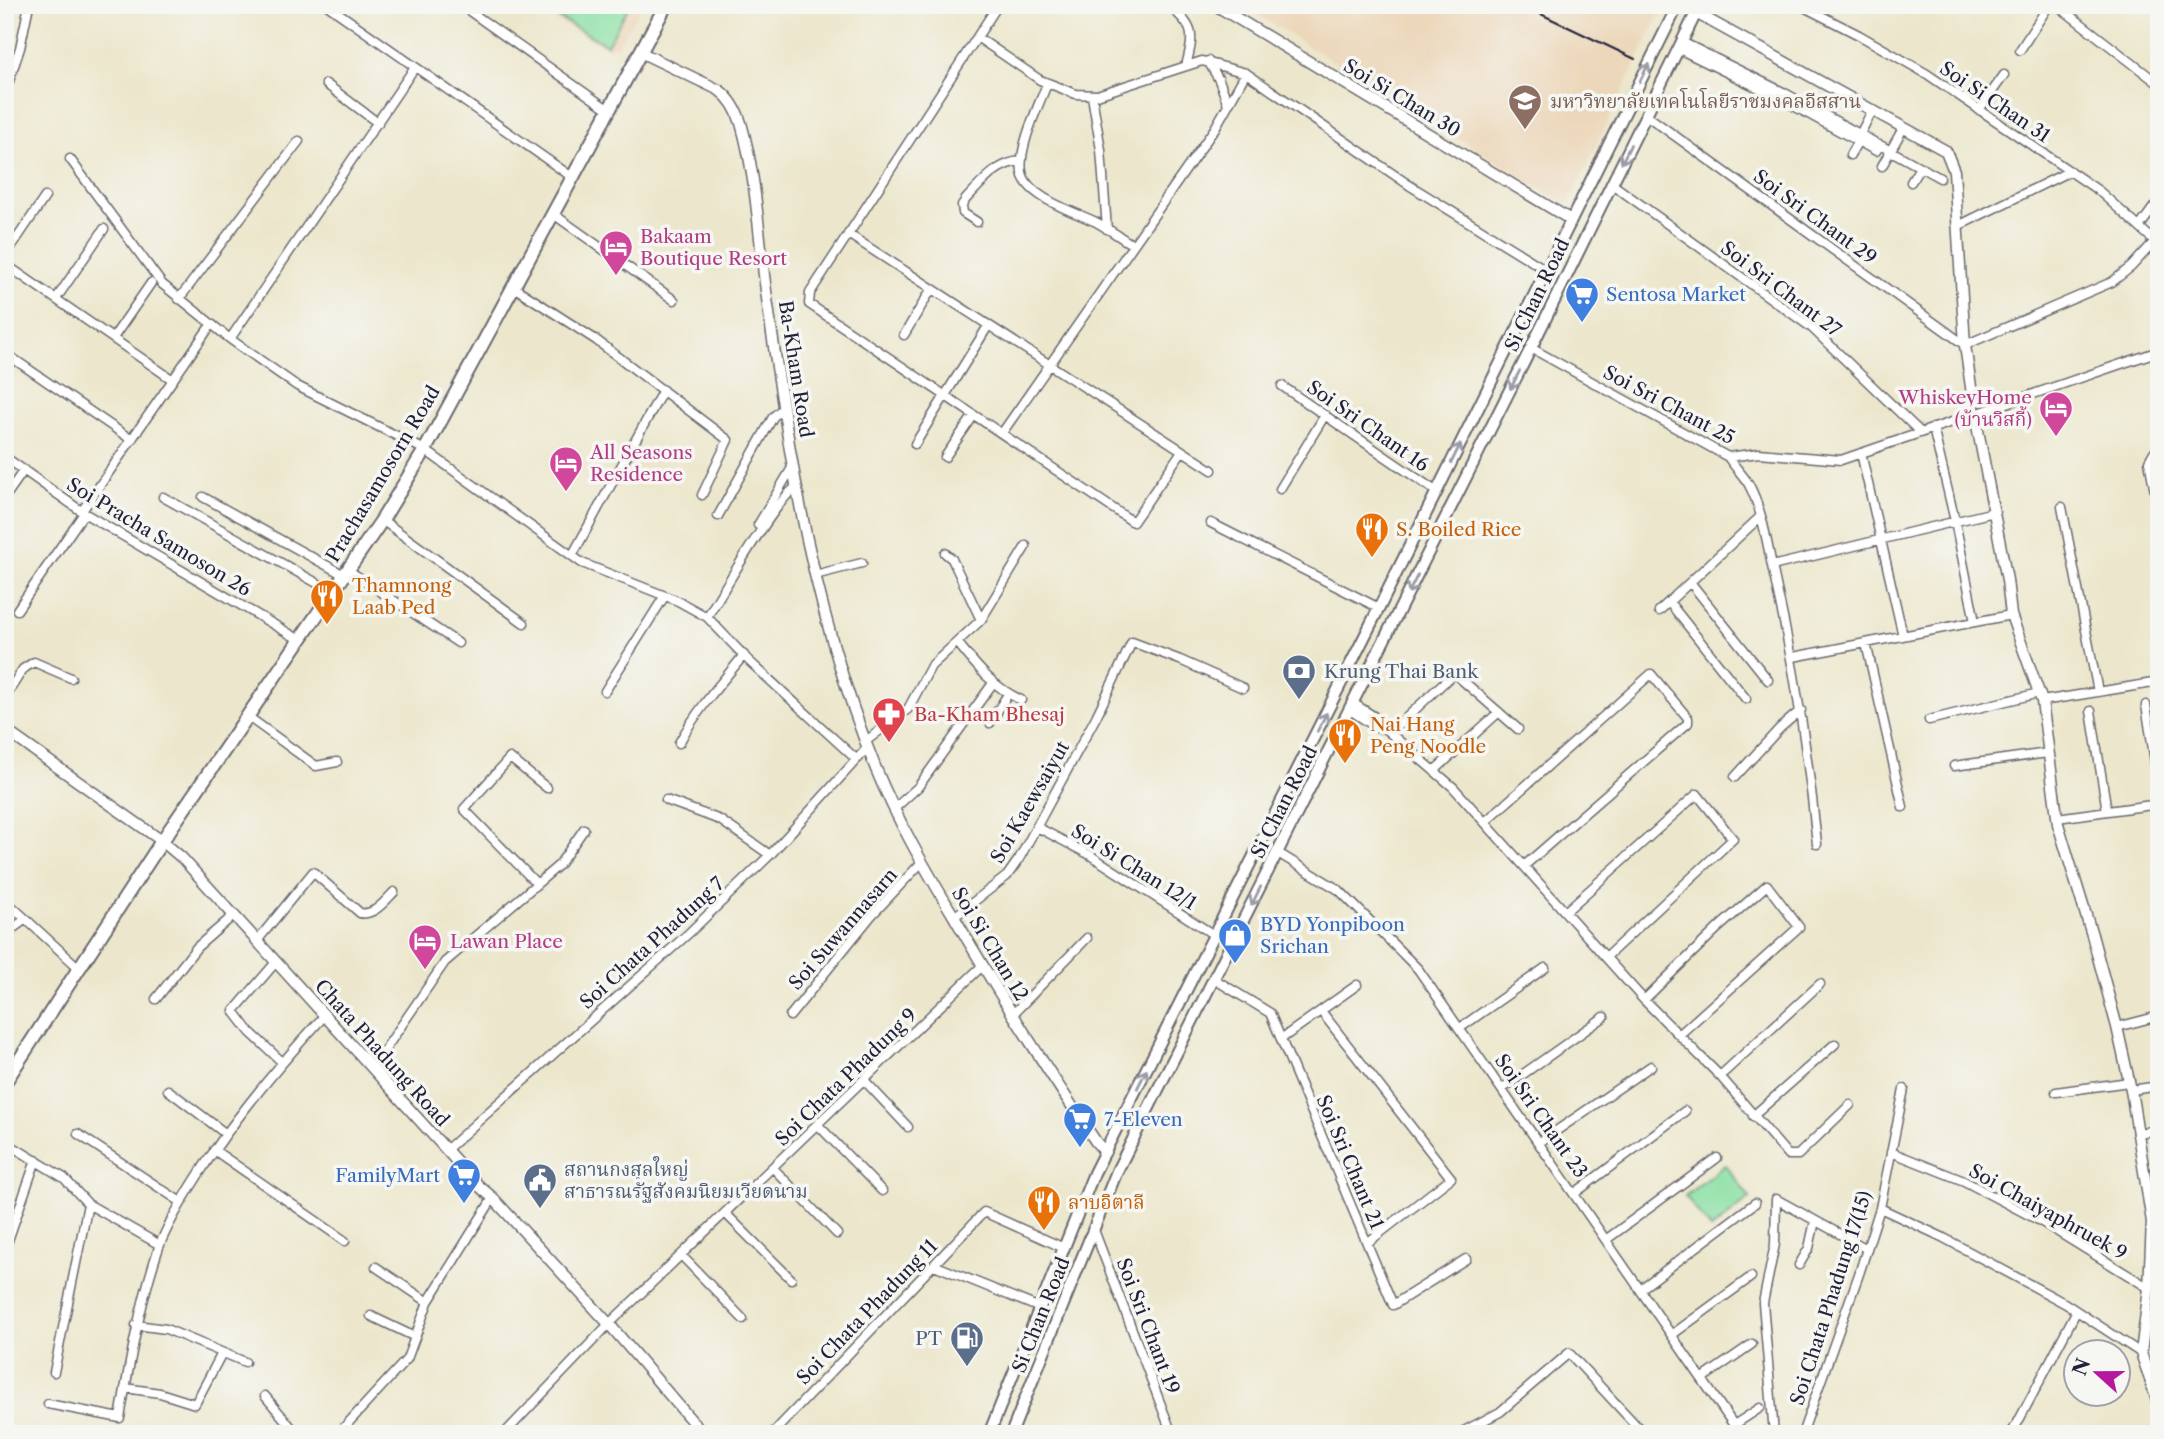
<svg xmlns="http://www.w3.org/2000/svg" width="2164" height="1439" font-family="'Libre Caslon Text','Noto Serif Thai',serif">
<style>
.built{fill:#ecd7ba}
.green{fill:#89e0a3;stroke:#56816f;stroke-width:2}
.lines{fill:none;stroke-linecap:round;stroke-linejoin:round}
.minor-casing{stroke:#69676e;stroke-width:11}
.tertiary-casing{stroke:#69676e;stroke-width:13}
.secondary-casing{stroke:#69676e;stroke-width:14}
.primary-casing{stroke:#69676e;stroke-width:16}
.minor{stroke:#fff;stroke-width:8}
.tertiary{stroke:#fff;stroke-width:10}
.secondary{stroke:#fff;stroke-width:10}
.primary{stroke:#fff;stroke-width:12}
.tram{stroke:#22223b;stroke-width:2}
.oneway{stroke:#9c9ca7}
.labels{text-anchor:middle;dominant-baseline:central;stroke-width:7;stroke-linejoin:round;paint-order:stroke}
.street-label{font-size:19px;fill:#22223b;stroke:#f6f6f2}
.education-label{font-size:19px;fill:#785e54;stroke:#f6f6f2;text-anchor:start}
.hotel-label{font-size:19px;fill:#b23c85;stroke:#f6f6f2;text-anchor:start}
.shop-label{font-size:19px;fill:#366cbe;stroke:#f6f6f2;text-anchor:start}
.food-label{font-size:19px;fill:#c56008;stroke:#f6f6f2;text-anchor:start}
.service-label{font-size:19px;fill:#4e5e75;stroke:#f6f6f2;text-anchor:start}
.health-label{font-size:19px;fill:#be3a42;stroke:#f6f6f2;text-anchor:start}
</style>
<rect width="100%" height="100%" fill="#f6f6f2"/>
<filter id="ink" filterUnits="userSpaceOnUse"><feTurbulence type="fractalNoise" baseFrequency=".0143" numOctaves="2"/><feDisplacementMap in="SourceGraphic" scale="14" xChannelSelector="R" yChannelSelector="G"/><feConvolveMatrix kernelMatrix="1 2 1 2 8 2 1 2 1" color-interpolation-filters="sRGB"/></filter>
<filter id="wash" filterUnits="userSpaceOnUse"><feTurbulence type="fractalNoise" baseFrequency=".00686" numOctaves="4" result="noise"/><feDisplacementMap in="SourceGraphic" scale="28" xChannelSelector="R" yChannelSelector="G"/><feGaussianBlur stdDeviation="1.57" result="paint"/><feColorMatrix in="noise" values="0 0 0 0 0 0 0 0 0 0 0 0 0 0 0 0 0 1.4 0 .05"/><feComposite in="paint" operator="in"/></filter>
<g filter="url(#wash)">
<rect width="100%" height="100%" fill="#ece7cc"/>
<path class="built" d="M527 5H642L617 47 609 48Z
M1241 5H1664L1568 205Z"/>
<path class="green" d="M552 5H624L628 8 607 45 548 12Z
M1725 1165 1750 1198 1711 1229 1685 1196Z"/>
</g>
<g filter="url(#ink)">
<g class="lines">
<g class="minor-casing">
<path id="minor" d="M327 5 572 177
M461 5 609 110
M998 5 810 293 809 304 1133 522 1182 451
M1168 5C1196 28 1194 34 1186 66
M1800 5 1859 35 1927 74 2099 191 2159 245
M2057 5 2159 84
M977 37 1040 80 1076 94 1097 95 1202 61 1246 73 1409 185 1546 270
M1682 42 1783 92 1874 142
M1679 49 1779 98 1876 151 1880 145 1940 178
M2020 50 2049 5
M1208 61 1219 80 1228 104
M326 84 378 123
M1047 84C1038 107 1018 148 1022 172 1026 197 1075 212 1096 222 1109 229 1121 238 1133 245
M5 93 20 48 29 5
M1092 96 1101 150 1107 229
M1979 110 2004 75
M1646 115 1965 345 2112 282 2131 267 2155 241
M1860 134 1870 115
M1850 155 1858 141
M70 159 162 284 230 339 297 386 425 450 582 563 678 601 707 617 749 661 856 759
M1882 166 1901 132
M1911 182 1920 167
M1612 184 1812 328 1920 432
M552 213 674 300
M977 222 963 213 962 205 966 199C983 182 996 163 1021 161
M1958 226 2070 171
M2140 226 2159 200
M848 234 1212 470
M5 256 45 197
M5 264 173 380
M512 286 596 340 728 440 702 495
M56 299 104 229
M179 299 299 141
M904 335 931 290
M113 338 151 283
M230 339 415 67
M1531 348 1728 457 1759 453 1841 460 2159 351
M5 353 132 440
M1282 386 1437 492
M1933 428 1955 521 1975 622
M1002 433 1215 128 1246 73
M915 444 988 326
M2159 451 2154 452 2149 461 2159 513
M1861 453 1903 636
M5 457 84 513 300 640
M945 457 974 415
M1728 457C1734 466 1742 474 1748 483 1763 510 1767 545 1774 575 1794 664 1808 753 1817 844
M1280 489 1325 415
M5 497 24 470
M163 497 333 592
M203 497 344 575
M2062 507 2098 692
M82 511 208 329
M718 516 773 417 784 407
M382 520 524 623
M1211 523 1379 608
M758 525 793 466
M945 553 952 559 981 620
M572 556 663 390
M1772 566 1994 512
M348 570 458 643
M815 575 862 563
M1690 582 1768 680
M1669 602 1746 699
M17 610 84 513
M1659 611 1760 517
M707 617C721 595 778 495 797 487
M957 642C976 666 993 687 1021 700
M1866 643 1903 807
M1793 657 2011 615
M605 691 664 597
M5 697 23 669 34 662 71 678
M2042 701 2159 682
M1353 703 1381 721 1384 728 1453 787 1644 1000 1720 1076 1788 1155H1798L1850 1105
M2146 705 2159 787
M1350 710 1377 728H1384
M2091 711 2107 811
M247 716 316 766 337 762
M1929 720 2039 693
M990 723 1008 694
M1390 733 1454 673 1518 729
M866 741 908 709 931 666 981 620 1026 546
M679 743C697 710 720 684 744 655
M1954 766 2048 753
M1434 771 1499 712
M1735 777 1780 728 1801 710
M666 800 720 820 770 855
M895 808 918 787 993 683
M2057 818 2159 804
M1485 822 1651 674 1688 718V723L1524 866
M1037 827 1090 855 1214 935
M1278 853 1339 890 1418 969 1740 1434
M537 884 464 809 510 758 547 788
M5 900 79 968
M1565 912 1697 794 1733 839 1606 957
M954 917 1007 876 1019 859 1096 717 1132 642 1180 660 1243 688
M5 934 26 919
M257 941 313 872 360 913C374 916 385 901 394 892
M276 962 234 1011 250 1032 282 1062
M1214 979 1270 1013 1393 1305 1466 1259
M156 999 197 947 234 915
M1644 1000 1718 928 1767 885 1799 927 1679 1035
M1321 1011 1451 1178 1367 1243
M1012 1015 1087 938
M790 1016 871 916 922 862
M2117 1027 2159 1016
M1460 1028 1545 968
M1281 1039 1357 985
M373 1067 445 962 559 865 584 829
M1720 1076 1820 984
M865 1081 908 1127
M1502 1089 1604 1017
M168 1090 226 1134
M2131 1090 2159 1086
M2056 1092 2129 1082
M1753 1116 1835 1044
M818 1125 882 1191
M2137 1133 2159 1130
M78 1134 181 1202
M5 1142 64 1178 88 1204 160 1245
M1540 1142 1651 1066
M214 1150 345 1241
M446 1150 689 933 770 855 868 747
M1891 1152 1964 1181 2042 1222 2149 1288
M773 1168 837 1234
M1575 1193 1685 1111
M1880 1208 1942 1237 2066 1304 2141 1353
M725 1213 791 1279
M1094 1230 1172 1434
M1607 1239 1717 1158
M5 1249 36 1160
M681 1255 743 1319
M934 1265 1040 1308
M1799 1265 1809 1248 1815 1221
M376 1267 428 1302
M1642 1288 1755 1203
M371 1316 415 1337
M136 1325 166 1329 245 1362
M1673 1334 1751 1277
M2146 1367 2159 1368
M54 1372 88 1204
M1703 1378 1752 1344
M125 1388 160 1393 195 1404 222 1353
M265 1396 297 1434
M48 1404 120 1418C130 1360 140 1303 159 1247 168 1223 183 1199 197 1177 234 1118 278 1066 325 1015
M1734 1425 1760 1408
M338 1434 407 1359 428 1302 493 1198
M504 1434 609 1324 981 967
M772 1434 984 1212 1064 1248
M1458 1434 1500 1412 1569 1353 1644 1434
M1774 1434 1763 1303 1775 1244 1776 1199 1867 1249
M1802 1434 1859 1274 1880 1208 1904 1089
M2009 1434 2017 1424 2076 1312"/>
</g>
<g class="tertiary-casing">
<path id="tertiary" d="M1215 5 1571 220
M1696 13 1946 151 1954 171 1965 345 1975 415 2007 580 2011 615 2042 701 2058 824 2092 935 2117 1027 2131 1090 2152 1222 2149 1288 2141 1353 2159 1406
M640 52 719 90C730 98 737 110 741 123 755 171 758 225 764 275 771 333 781 392 790 450 808 558 835 668 876 769 897 820 925 868 953 915 998 993 1046 1068 1096 1142L1105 1152
M5 730 162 841 182 858 479 1186 493 1198 609 1324 703 1434"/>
</g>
<g class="secondary-casing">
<path id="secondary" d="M989 1434 1094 1173 1379 608 1678 5
M1011 1434 1117 1171 1531 348 1700 5"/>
</g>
<g class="primary-casing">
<path id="primary" d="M5 1082 162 841 382 520 425 450 666 5"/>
</g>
<use href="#minor" class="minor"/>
<use href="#tertiary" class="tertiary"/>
<use href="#secondary" class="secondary"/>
<use href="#primary" class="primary"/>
<path class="tram" d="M1522 5 1635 59"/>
</g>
<defs><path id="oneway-shaft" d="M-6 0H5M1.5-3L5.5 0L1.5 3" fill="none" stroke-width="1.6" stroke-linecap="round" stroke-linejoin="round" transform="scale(1.75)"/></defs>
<g class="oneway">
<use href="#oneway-shaft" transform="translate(1644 73) rotate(-64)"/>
<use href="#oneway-shaft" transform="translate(1626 154) rotate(116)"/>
<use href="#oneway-shaft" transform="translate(1515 380) rotate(117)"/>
<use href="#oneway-shaft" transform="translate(1456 453) rotate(-64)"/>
<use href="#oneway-shaft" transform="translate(1413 584) rotate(117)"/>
<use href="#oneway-shaft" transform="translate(1322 722) rotate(-63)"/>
<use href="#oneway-shaft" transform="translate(1256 896) rotate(117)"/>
<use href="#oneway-shaft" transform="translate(1142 1079) rotate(-63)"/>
</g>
</g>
<defs>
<g id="university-pin" transform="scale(1.75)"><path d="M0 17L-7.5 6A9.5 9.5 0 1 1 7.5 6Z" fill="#8d6e63" stroke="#f6f6f2"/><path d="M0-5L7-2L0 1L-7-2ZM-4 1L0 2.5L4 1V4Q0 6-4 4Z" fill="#fff"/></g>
<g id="hotel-pin" transform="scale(1.75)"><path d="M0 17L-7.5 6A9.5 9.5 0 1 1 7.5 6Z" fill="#d1479c" stroke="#f6f6f2"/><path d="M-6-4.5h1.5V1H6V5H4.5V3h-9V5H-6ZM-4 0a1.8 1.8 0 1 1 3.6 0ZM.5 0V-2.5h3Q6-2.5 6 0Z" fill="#fff"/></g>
<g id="supermarket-pin" transform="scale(1.75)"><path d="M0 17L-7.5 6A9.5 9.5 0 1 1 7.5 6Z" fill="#3f7fe0" stroke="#f6f6f2"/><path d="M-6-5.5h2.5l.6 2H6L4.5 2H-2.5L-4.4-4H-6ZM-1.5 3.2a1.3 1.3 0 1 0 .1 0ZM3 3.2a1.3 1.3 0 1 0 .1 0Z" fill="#fff"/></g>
<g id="restaurant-pin" transform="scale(1.75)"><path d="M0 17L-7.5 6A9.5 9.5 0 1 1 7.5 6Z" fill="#e8710a" stroke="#f6f6f2"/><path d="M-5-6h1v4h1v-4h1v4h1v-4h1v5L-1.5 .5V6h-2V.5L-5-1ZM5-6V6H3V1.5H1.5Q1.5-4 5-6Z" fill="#fff"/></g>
<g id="bank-pin" transform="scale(1.75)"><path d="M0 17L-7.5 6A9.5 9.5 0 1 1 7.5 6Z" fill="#5c6f8a" stroke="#f6f6f2"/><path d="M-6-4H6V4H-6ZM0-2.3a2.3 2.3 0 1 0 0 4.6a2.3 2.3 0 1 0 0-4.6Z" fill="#fff"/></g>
<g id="pharmacy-pin" transform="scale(1.75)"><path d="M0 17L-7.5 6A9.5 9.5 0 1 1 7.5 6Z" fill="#e0444e" stroke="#f6f6f2"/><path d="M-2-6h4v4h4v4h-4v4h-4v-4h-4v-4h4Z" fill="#fff"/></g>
<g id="shop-pin" transform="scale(1.75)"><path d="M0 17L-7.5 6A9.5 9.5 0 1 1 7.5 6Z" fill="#3f7fe0" stroke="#f6f6f2"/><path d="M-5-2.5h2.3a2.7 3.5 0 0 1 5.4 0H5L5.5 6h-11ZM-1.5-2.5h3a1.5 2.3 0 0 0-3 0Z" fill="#fff"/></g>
<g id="civic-pin" transform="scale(1.75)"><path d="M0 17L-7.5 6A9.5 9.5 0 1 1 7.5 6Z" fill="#5c6f8a" stroke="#f6f6f2"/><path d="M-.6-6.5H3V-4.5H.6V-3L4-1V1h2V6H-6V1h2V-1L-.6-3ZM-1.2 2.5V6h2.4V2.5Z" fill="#fff"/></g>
<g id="fuel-pin" transform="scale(1.75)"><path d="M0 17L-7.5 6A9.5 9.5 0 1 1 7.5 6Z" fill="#5c6f8a" stroke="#f6f6f2"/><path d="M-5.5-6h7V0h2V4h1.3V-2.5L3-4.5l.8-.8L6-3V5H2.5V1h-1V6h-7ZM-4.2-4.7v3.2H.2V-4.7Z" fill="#fff"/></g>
</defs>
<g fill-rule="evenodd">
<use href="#university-pin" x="1525" y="101"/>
<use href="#hotel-pin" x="616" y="247"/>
<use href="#supermarket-pin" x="1582" y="294"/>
<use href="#hotel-pin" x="2056" y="408"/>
<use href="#hotel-pin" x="566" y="463"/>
<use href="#restaurant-pin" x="1372" y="529"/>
<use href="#restaurant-pin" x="327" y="596"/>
<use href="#bank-pin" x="1299" y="671"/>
<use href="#pharmacy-pin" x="889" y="714"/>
<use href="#restaurant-pin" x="1345" y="735"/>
<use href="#shop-pin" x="1235" y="935"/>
<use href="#hotel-pin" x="425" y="941"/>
<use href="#supermarket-pin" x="1080" y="1119"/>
<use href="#supermarket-pin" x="464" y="1175"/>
<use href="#civic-pin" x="540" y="1180"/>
<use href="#restaurant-pin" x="1044" y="1202"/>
<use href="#fuel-pin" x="967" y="1338"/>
</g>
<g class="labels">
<g class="street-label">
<text transform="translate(1402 98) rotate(31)">Soi Si Chan 30</text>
<text transform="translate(1995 102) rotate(34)">Soi Si Chan 31</text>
<text transform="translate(1815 217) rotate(36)">Soi Sri Chant 29</text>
<text transform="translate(1781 289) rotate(37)">Soi Sri Chant 27</text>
<text transform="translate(1537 295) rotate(-64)">Si Chan Road</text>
<text transform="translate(796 369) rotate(81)">Ba-Kham Road</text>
<text transform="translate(1669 405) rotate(28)">Soi Sri Chant 25</text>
<text transform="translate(1368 426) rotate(35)">Soi Sri Chant 16</text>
<text transform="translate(383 474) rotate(-59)">Prachasamosorn Road</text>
<text transform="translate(159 537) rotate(31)">Soi Pracha Samoson 26</text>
<text transform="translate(1030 802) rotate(-60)">Soi Kaewsaiyut</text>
<text transform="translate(1284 802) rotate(-63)">Si Chan Road</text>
<text transform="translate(1134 867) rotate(32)">Soi Si Chan 12/1</text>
<text transform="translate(843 929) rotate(-49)">Soi Suwannasarn</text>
<text transform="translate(652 943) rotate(-42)">Soi Chata Phadung 7</text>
<text transform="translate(990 944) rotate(59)">Soi Si Chan 12</text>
<text transform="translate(382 1053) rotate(48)">Chata Phadung Road</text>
<text transform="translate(846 1077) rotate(-44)">Soi Chata Phadung 9</text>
<text transform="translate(1541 1116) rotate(55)">Soi Sri Chant 23</text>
<text transform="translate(1350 1162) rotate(67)">Soi Sri Chant 21</text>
<text transform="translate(2048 1212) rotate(29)">Soi Chaiyaphruek 9</text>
<text transform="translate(1831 1298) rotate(-72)">Soi Chata Phadung 17(15)</text>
<text transform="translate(867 1312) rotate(-46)">Soi Chata Phadung 11</text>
<text transform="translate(1041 1315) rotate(-68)">Si Chan Road</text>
<text transform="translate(1148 1326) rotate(69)">Soi Sri Chant 19</text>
</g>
<g class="education-label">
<text x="1550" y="101">มหาวิทยาลัยเทคโนโลยีราชมงคลอีสสาน</text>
</g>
<g class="hotel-label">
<text x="640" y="236">Bakaam<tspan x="640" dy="22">Boutique Resort</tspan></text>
<text x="2032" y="397" text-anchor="end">WhiskeyHome<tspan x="2032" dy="22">(บ้านวิสกี้)</tspan></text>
<text x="590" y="452">All Seasons<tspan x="590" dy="22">Residence</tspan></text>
<text x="450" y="941">Lawan Place</text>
</g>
<g class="shop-label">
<text x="1606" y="294">Sentosa Market</text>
<text x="1260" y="924">BYD Yonpiboon<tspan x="1260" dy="22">Srichan</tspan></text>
<text x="1104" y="1119">7-Eleven</text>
<text x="440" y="1175" text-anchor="end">FamilyMart</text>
</g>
<g class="food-label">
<text x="1396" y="529">S. Boiled Rice</text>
<text x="352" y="585">Thamnong<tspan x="352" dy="22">Laab Ped</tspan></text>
<text x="1370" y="724">Nai Hang<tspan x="1370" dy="22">Peng Noodle</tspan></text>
<text x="1068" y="1202">ลาบอิตาลี</text>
</g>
<g class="service-label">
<text x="1324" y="671">Krung Thai Bank</text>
<text x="564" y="1169">สถานกงสุลใหญ่<tspan x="564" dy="22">สาธารณรัฐสังคมนิยมเวียดนาม</tspan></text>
<text x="942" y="1338" text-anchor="end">PT</text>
</g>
<g class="health-label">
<text x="914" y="714">Ba-Kham Bhesaj</text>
</g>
</g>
<rect width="2164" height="1439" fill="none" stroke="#f6f6f2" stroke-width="28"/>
<g transform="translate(2097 1373) rotate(291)"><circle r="33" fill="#f6f6f2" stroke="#a1a1a9" stroke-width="2"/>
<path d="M0-5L12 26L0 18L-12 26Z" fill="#b5179e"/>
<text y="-10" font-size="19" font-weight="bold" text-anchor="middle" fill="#22223b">N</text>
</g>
</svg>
